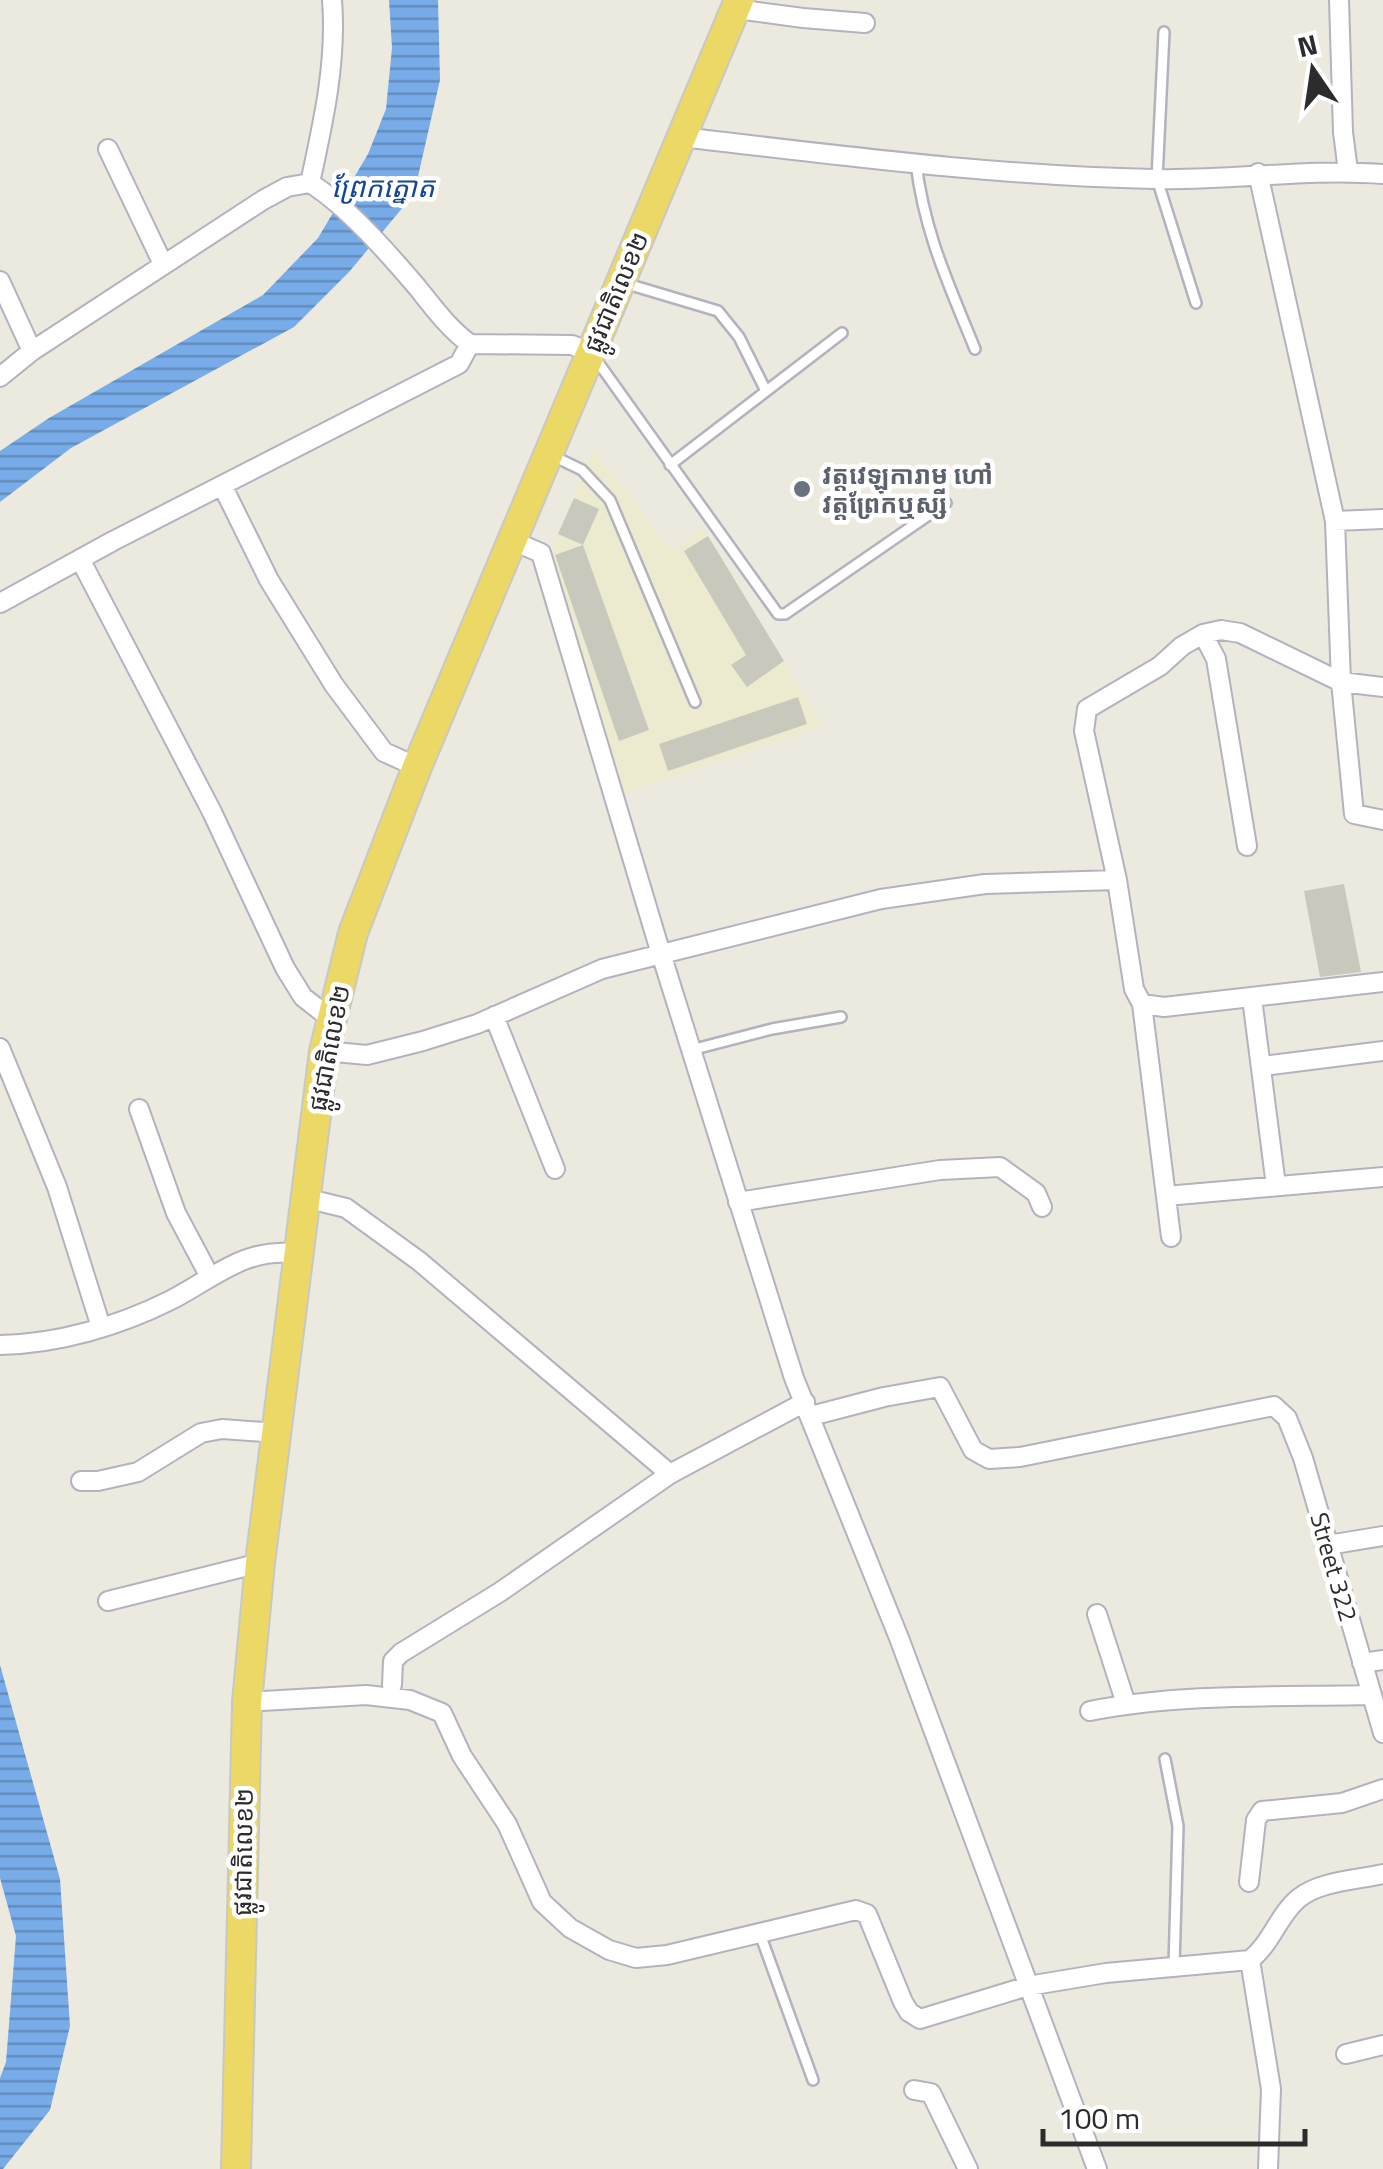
<svg xmlns="http://www.w3.org/2000/svg" width="1383" height="2169" font-family="'Titillium Web','Noto Sans Khmer',sans-serif">
<style>
.education{fill:#edebcf}
.water{fill:url(#water-rules)}
.building{fill:#c8c8bd}
.lines{fill:none;stroke-linecap:round;stroke-linejoin:round}
.service-casing{stroke:#b3b2be;stroke-width:14}
.minor-casing{stroke:#b3b2be;stroke-width:22}
.trunk-casing{stroke:#c8c8c8;stroke-width:32}
.service{stroke:#fff;stroke-width:9}
.minor{stroke:#fff;stroke-width:18}
.trunk{stroke:#ecd864;stroke-width:28}
.worship-dot{fill:#6b7280;stroke:#fff;stroke-width:4}
.labels{text-anchor:middle;dominant-baseline:central;stroke-width:9;stroke-linejoin:round;paint-order:stroke}
.street-label{font-size:25px;fill:#2c2c2c;stroke:#fff}
.worship-label{font-size:25px;font-weight:bold;fill:#5b616d;stroke:#fff;text-anchor:start}
.water-label{font-size:28px;font-style:italic;fill:#164795;stroke:#fff}
</style>
<defs>
<pattern id="water-rules" width="6" height="5" patternUnits="userSpaceOnUse" patternTransform="scale(2.5)"><rect width="6" height="5" fill="#78ace8"/><path d="M0 2.5h6" fill="none" stroke="#638cbc"/></pattern>
</defs>
<rect width="100%" height="100%" fill="#eceadf"/>
<path class="education" d="M593 449 672 551 702 528 823 726 621 794 551 553Z"/>
<path class="water" d="M389 0H438L440 80 414 194 349 272 294 327 71 448 0 502V451L49 418 263 295 318 238 368 154 386 109 392 48Z
M0 1665 60 1879 70 2026 50 2110 3 2169H0V2078L6 2062 16 1936 0 1878Z"/>
<path class="building" d="M574 498 599 509 583 545 558 534Z
M708 536 784 661 747 687 731 665 746 655 684 551Z
M583 545 649 730 619 741 555 555Z
M798 697 807 724 668 771 659 744Z
M1344 884 1361 972 1320 977 1304 891Z"/>
<g class="lines">
<g class="service-casing">
<path id="service" d="M1164 32 1157 179 1196 303
M916 163C924 232 949 285 975 349
M624 283 718 311 739 337 766 391
M595 358 778 614H785L946 503
M553 456 582 470 610 500 695 702
M670 465 842 333
M691 1050 772 1029 841 1017
M1165 1759 1178 1826 1174 1966
M760 1934 813 2080"/>
</g>
<g class="minor-casing">
<path id="minor" d="M332 0C337 62 323 123 310 183 347 206 388 253 417 287 433 307 449 329 470 344L572 345 590 352
M1339 0 1343 132 1348 171
M736 9 803 18 865 23
M681 137C838 155 995 176 1154 179 1230 181 1306 168 1383 174
M108 149 163 264
M1258 173 1335 521 1341 682 1354 814 1383 820
M0 281 32 351
M0 377 32 351 263 200 287 187 310 183
M222 485 269 580 334 685 384 752 417 767
M1335 521 1383 519
M513 541 541 553 658 944 794 1378 899 1638 1097 2169
M80 559 212 812 285 968 303 997 331 1019
M0 603 113 541 459 364 470 344
M1203 634 1216 659 1247 846
M1252 998 1276 1186
M1142 1004 1164 1007 1383 982
M494 1016 555 1169
M0 1048 57 1187 101 1327
M324 1051 367 1055 423 1041 477 1024 602 969 881 899 985 884 1117 880
M1263 1066 1383 1051
M139 1109 176 1213 210 1277
M1166 1196 1383 1177
M305 1198 346 1208 419 1261 670 1474
M738 1202 940 1170 1000 1167 1036 1193 1042 1207
M1171 1237 1142 1004 1134 989 1117 880 1084 731 1087 709 1160 666 1182 646 1203 634 1221 630 1240 633 1341 682 1383 687
M0 1345C58 1344 119 1326 171 1300 214 1278 246 1246 298 1254
M811 1416 884 1397 940 1387 973 1450 989 1459 1020 1457 1274 1406 1287 1418 1303 1458 1383 1733
M81 1481H98L138 1472 201 1433 222 1429 278 1433
M1328 1545 1383 1536
M108 1601 260 1563
M1097 1614 1126 1704
M1362 1663 1383 1660
M392 1685 393 1661 401 1653 500 1592 670 1474 805 1402
M247 1702 366 1695 410 1700 442 1713 462 1756 507 1824 542 1902 570 1928 609 1950 636 1958 667 1955 856 1910 867 1914 903 2002 909 2012 920 2019 1028 1986 1106 1973 1250 1960C1271 1944 1279 1914 1299 1898 1320 1881 1357 1880 1383 1874
M1090 1711C1181 1693 1278 1697 1371 1695
M1249 1882 1256 1820 1262 1811 1342 1803 1383 1789
M1250 1960 1271 2089 1268 2169
M1346 2054 1383 2045
M914 2090 931 2093 968 2169"/>
</g>
<g class="trunk-casing">
<path id="trunk" d="M236 2169 247 1702 260 1563 324 1051 353 933 417 767 739 0"/>
</g>
<use href="#service" class="service"/>
<use href="#minor" class="minor"/>
<use href="#trunk" class="trunk"/>
</g>
<circle class="worship-dot" cx="802" cy="489" r="10"/>
<g class="labels">
<g class="street-label">
<text transform="translate(616 292) rotate(-67)">ផ្លូវជាតិលេខ២</text>
<text transform="translate(329 1048) rotate(-79)">ផ្លូវជាតិលេខ២</text>
<text transform="translate(1334 1567) rotate(74)">Street 322</text>
<text transform="translate(243 1852) rotate(-89)">ផ្លូវជាតិលេខ២</text>
</g>
<g class="worship-label">
<text x="822" y="475">វត្តវេឡុការាម ហៅ<tspan x="822" dy="29">វត្តព្រែកឬស្សី</tspan></text>
</g>
<g class="water-label">
<text x="383" y="186">ព្រែកត្នោត</text>
</g>
</g>
<g transform="translate(1313 70) rotate(347)" stroke="#ffffff" stroke-width="8" paint-order="stroke">
<path d="M0-8L18 38L0 25L-18 38Z" fill="#2c2c2c"/>
<text y="-15" font-size="28" font-weight="bold" text-anchor="middle" fill="#2c2c2c">N</text>
</g>
<path d="M1043 2129v15h262v-15" fill="none" stroke="#2c2c2c" stroke-width="5"/>
<text x="1058" y="2129" font-size="30" fill="#2c2c2c" stroke="#ffffff" stroke-width="8" paint-order="stroke">100 m</text>
</svg>
